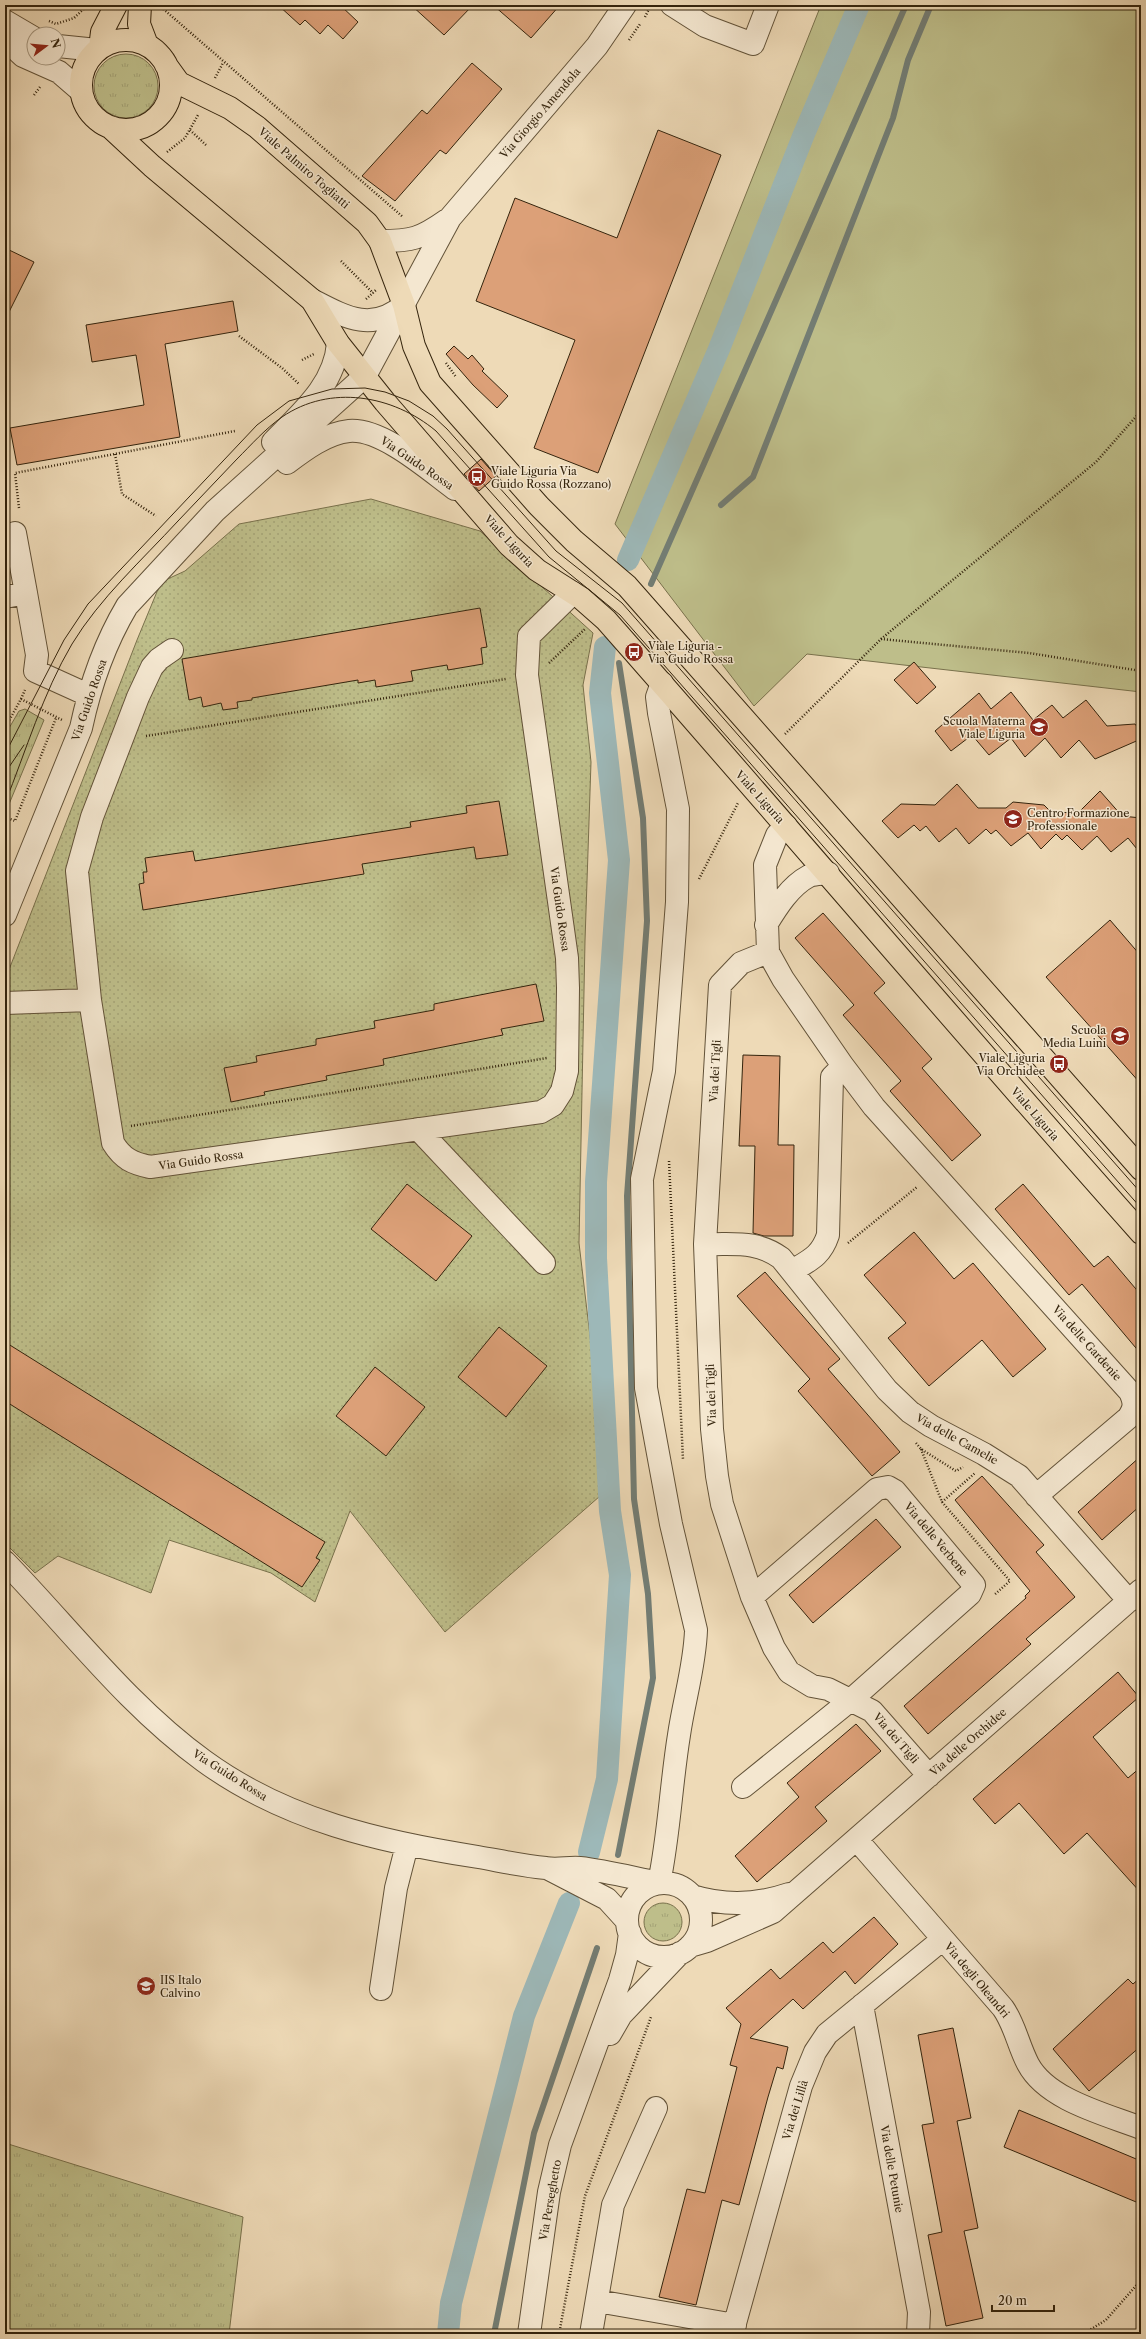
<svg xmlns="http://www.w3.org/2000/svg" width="1146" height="2339" font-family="'Libre Caslon Text',serif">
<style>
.grass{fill:url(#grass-tufts);stroke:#79714c}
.park{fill:#bebe8a;stroke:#79714c}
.garden{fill:url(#garden-dots);stroke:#79714c}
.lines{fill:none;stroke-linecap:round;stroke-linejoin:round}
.stream{stroke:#737d74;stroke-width:6}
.canal{stroke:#9db8b8;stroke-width:22}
.building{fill:#dca078;stroke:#34240d}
.minor-casing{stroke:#625238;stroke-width:24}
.major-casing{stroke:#34240d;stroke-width:24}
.path{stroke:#34240d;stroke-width:2.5;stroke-dasharray:1 2;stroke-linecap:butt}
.minor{stroke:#f4e7d0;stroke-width:22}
.major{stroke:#eedab7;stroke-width:22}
.tram{stroke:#34240d;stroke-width:1}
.labels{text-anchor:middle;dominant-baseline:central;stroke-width:3;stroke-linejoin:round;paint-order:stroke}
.street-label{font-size:11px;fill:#34240d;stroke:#f4e7d0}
.poi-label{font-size:11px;fill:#34240d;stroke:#f4e7d0;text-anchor:start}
</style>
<defs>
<pattern id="grass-tufts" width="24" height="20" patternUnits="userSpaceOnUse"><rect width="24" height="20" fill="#bebe8a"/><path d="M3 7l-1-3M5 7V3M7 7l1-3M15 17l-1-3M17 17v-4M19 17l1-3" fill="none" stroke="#a4a376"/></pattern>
<pattern id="garden-dots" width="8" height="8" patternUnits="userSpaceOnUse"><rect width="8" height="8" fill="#bebe8a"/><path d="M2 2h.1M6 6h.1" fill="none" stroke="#a4a376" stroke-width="1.8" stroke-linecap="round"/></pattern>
</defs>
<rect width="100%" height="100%" fill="#eedab7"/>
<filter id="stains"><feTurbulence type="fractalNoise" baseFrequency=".005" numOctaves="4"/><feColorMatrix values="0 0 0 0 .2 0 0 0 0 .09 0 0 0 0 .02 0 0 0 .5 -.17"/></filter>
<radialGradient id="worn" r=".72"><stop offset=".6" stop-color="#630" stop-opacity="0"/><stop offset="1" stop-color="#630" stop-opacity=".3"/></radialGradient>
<path class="grass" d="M94 86a32 32 0 1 1 64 0a32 32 0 1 1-64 0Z
M25 709 44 720 7 809H5V735L19 711Z
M644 1922a19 19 0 1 1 38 0a19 19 0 1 1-38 0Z
M5 2143 243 2217 229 2334H5Z"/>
<path class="park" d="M821 5H1141V692L807 654 754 706 615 524Z"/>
<path class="garden" d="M371 499 480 531 593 633 583 685 591 762 585 941 579 1243 608 1489 445 1632 350 1511 315 1602 271 1573 169 1540 151 1593 58 1556 35 1573 5 1543V980L137 640 161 582 185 571 239 524Z"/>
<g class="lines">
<path class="stream" d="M721 505 753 477 893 118 908 60 931 5
M651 584 906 5
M618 1855 653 1678 648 1594 634 1499 627 1196 647 921 643 818 619 663
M494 2334 534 2133 597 1948"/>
<path class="canal" d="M628 560 719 349 804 134 859 5
M589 1852 607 1779 620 1575 610 1511 596 1258V1182L619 860 600 693 605 647
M448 2334 451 2303 524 2016 569 1903"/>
</g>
<path class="building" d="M278 5H340L358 22 343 39 328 25 320 34 305 20 300 25Z
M411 5H473L444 35Z
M493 5H560L531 38Z
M472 63 502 89 446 154 440 150 395 201 362 176 422 110 427 114Z
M658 130 721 155 598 473 534 448 575 340 476 301 515 198 617 238Z
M5 248 34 262 5 320Z
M233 301 238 331 165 344 180 437 17 465 10 428 144 405 136 355 92 362 86 325Z
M454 346 468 359 472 355 484 369 482 371 508 396 497 408 473 385 446 354Z
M481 459 496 476 479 491 464 474Z
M480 608 487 647 481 648 483 664 448 670 447 665 411 671 413 681 376 687 375 680 358 683V680L252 698V700L237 702 238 708 223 710 221 703 203 707 201 697 189 700 182 659Z
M914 662 936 687 917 704 894 680Z
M1011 692 1033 720 1052 705 1063 718 1086 700 1107 726 1135 724 1141 732V739L1095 759 1079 740 1061 758 1045 738 1025 757 1011 738 989 755 972 735 951 751 935 731 979 693 991 709Z
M957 784 978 808H1006L1013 802 1044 805 1051 812 1078 813 1100 791 1122 816 1141 818V854L1128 838 1111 852 1097 836 1082 850 1067 835 1062 840 1056 834 1041 849 1028 833 1011 846 996 830 991 834 986 829 969 844 956 828 939 842 926 826 920 831 914 825 898 838 882 821 901 804 935 805Z
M499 801 508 855 476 859 474 847 362 864 364 874 143 910 139 884 144 883 143 872H147L145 858 193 851 195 861 411 827 410 822 467 813 466 806Z
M823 913 885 983 874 993 932 1059 922 1068 981 1135 952 1161 890 1091 901 1081 843 1015 854 1005 795 938Z
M1110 920 1141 956V1084L1046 977Z
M536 984 544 1021 501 1029 503 1035 383 1059 384 1065 326 1076 327 1080 264 1092 265 1095 231 1102 224 1068 257 1062 256 1056 316 1045V1039L375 1028 374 1021 434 1010V1004Z
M743 1055 780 1056 778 1145H794L793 1236H764L753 1233 755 1146H739Z
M407 1184 472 1236 436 1281 371 1229Z
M1023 1184 1094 1267 1108 1256 1141 1295V1354L1082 1284 1069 1295 995 1209Z
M914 1232 954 1279 973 1263 1046 1349 1013 1377 982 1340 929 1386 888 1338 906 1323 864 1275Z
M765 1272 840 1359 828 1369 900 1452 872 1476 798 1391 810 1379 737 1296Z
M499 1327 547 1366 506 1417 458 1377Z
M5 1342 325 1542 316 1558 320 1560 302 1587 5 1401Z
M375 1367 425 1407 386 1456 336 1416Z
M1141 1456V1505L1102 1540 1078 1512Z
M982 1476 1044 1545 1036 1552 1075 1597 1026 1639 1031 1644 928 1734 904 1706 1026 1598 1025 1596 1030 1591 955 1500Z
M876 1519 901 1547 813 1623 789 1595Z
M1118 1672 1139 1697 1093 1737 1128 1778 1141 1767V1893L1087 1833 1064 1854 1019 1803 995 1824 973 1799Z
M856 1724 881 1751 815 1807 827 1821 757 1882 735 1856 799 1797 787 1783Z
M874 1917 898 1944 855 1984 845 1971 803 2009 793 1999 750 2038 788 2047 783 2069 777 2067 768 2097 739 2205 722 2200 696 2305 659 2297 687 2189 705 2193 737 2067 730 2065 741 2024 726 2008 771 1969 780 1979 823 1942 833 1953Z
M1141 1977V2046L1089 2091 1053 2049 1128 1979 1133 1984Z
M953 2028 971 2118 957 2121 978 2228 964 2231 983 2318 946 2326 928 2235 942 2232 922 2125 934 2123 918 2035Z
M1019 2110 1141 2161V2204L1004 2147Z"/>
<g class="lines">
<g class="minor-casing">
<path id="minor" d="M672 5 705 26 753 44 768 5
M5 21 34 38
M5 39 23 56 59 72 81 91
M58 46 97 50
M380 241C412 241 420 239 447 220
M312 300C345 317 372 333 404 305
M273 442C301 413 335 385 338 343
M287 463C304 450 327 433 349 431 382 428 429 470 455 489
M15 533 26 593
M5 597 26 593 37 655 35 671 88 695
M172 650 159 659 152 667 138 697 92 817 77 871 90 1000 113 1143C123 1159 132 1163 150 1167L541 1112 553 1105 562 1091 567 1071 568 988 567 958 527 675 529 636 573 593
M786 826 777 835 765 865 768 952 783 979 843 1066 874 1107 1130 1392C1135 1403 1135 1408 1128 1418L1036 1496
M5 915 81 728C90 686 105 643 127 606L215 511 365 376 450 218 597 46 625 5
M766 925C777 907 790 886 809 876 814 874 822 874 828 873
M768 952 741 963 720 985 705 1244 712 1429 717 1476 722 1504 752 1597 774 1648 789 1672 812 1686 828 1689 872 1711 929 1776
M5 1003 90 1000
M418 1129 544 1263
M705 1244C734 1245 756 1240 781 1258L887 1390 910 1412 931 1426 984 1454 1019 1476 1129 1601
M792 1271C810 1260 821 1256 828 1235L832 1077 843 1066
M5 1562C70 1629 128 1706 204 1761 285 1820 381 1842 478 1857 501 1861 523 1866 546 1868 557 1870 569 1867 580 1868 607 1871 633 1878 659 1883
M743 1787 852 1699 970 1594 974 1585 895 1491 888 1487 877 1489 752 1597
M857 1840 1003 2008C1015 2025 1018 2045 1028 2064 1047 2100 1105 2114 1141 2128
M549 1869 607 1899 627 1921
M659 1883C669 1836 671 1784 679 1735 684 1700 695 1665 696 1630L671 1524 646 1388 642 1179 664 1071 677 902 678 809 659 713 657 697 662 683
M627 1920a37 37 0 1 1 74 0a37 37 0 1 1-74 0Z
M692 1896C724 1906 757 1905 789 1894
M690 1946 707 1941 773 1912 1141 1590
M381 1989 396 1888 407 1845
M862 2005 919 2312 918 2334
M610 2034 621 2015 680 1953
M597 2301 735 2325
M529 2334 549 2192 560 2145 620 1980 627 1955 630 1933
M591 2334 613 2205 656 2108
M732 2334 801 2086 815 2052 827 2034 943 1939"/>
</g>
<g class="major-casing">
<path id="major" d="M140 5 139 24 147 45
M81 85a45 45 0 1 1 90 0a45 45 0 1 1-90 0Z
M100 48 102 32 116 5
M166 65 179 83 230 108 257 127 367 223 380 241 404 305 414 346 430 383 539 506 574 541 627 586 1141 1169
M110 127 152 166 312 300 338 343 385 402 509 545 537 570 581 598 606 620C785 823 960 1030 1141 1233"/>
</g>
<path class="path" d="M161 7 403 217
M645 17 650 7
M49 21 56 24 74 18 88 5
M629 40 640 24
M215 78 223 63
M34 95 40 87
M190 130 206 145
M167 152 185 138 198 115
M5 179 6 178
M341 261 373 293
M366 299 376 290
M239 336 282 368 299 384
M302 360 314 354
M446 363 456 377
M115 454 122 494 156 516
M19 508 15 473 235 431
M881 639 1096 462 1141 411
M549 663 585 629
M21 699 25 690
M5 728 21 699 62 720
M785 734 881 639 1029 653 1141 671
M146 736 506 679
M5 817 15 821 56 718
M699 879 738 803
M131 1126 547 1058
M669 1161 683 1460
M848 1243 917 1187
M916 1443 921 1449 956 1471 963 1467
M921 1449 942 1502 1010 1581 994 1595
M942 1502 975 1473
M559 2334 585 2196 651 2017
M1083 2334 1106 2320 1141 2280"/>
<use href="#minor" class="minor"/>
<use href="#major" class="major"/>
<path class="tram" d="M5 754 64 640 88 604 257 425 289 401 332 389 365 388 385 392 409 401 433 416 447 429 556 551 622 603 1141 1193
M5 773 24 745
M5 803C26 751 43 693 72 644 100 598 142 560 178 521 198 500 217 480 237 459 251 445 265 429 282 417 330 384 393 395 436 431L549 557 620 615 1141 1208"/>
</g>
<defs>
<g id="bus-disc" transform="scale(1)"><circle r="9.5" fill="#8f2418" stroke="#f4e7d0"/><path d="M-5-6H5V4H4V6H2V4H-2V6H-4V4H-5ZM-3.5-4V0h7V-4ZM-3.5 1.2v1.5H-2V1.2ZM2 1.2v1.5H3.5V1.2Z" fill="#fff"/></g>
<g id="school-disc" transform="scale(1)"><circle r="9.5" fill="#8f2418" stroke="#f4e7d0"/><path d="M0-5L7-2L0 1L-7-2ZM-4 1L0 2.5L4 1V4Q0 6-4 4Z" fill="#fff"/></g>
</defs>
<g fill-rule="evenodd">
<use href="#bus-disc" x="477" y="477"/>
<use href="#bus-disc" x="634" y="652"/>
<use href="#school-disc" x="1039" y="727"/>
<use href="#school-disc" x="1013" y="819"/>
<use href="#school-disc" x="1120" y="1036"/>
<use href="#bus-disc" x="1059" y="1064"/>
<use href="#school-disc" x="146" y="1986"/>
</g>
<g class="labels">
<g class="street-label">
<text transform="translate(540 113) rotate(-49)">Via Giorgio Amendola</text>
<text transform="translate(304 168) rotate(41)">Viale Palmiro Togliatti</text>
<text transform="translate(417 463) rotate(34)">Via Guido Rossa</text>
<text transform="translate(509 541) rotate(47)">Viale Liguria</text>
<text transform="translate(89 700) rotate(-71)">Via Guido Rossa</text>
<text transform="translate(760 797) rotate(48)">Viale Liguria</text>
<text transform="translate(560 909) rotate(82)">Via Guido Rossa</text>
<text transform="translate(715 1071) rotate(-87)">Via dei Tigli</text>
<text transform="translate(1035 1114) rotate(49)">Viale Liguria</text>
<text transform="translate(201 1160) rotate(-8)">Via Guido Rossa</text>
<text transform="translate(1087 1343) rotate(48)">Via delle Gardenie</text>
<text transform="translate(711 1395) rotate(-92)">Via dei Tigli</text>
<text transform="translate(957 1439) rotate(29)">Via delle Camelie</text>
<text transform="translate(936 1539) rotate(50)">Via delle Verbene</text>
<text transform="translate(896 1738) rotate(49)">Via dei Tigli</text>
<text transform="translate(968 1742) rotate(-41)">Via delle Orchidee</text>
<text transform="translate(230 1775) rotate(32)">Via Guido Rossa</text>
<text transform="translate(977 1980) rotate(50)">Via degli Oleandri</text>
<text transform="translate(795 2110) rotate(-73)">Via dei Lillà</text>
<text transform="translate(892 2169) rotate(80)">Via delle Petunie</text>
<text transform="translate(550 2200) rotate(-80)">Via Perseghetto</text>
</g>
<g class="poi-label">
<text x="491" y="471">Viale Liguria Via<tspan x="491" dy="13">Guido Rossa (Rozzano)</tspan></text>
<text x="648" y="646">Viale Liguria -<tspan x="648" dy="13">Via Guido Rossa</tspan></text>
<text x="1025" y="721" text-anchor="end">Scuola Materna<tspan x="1025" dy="13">Viale Liguria</tspan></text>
<text x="1027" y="813">Centro Formazione<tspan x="1027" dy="13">Professionale</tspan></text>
<text x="1106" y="1030" text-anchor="end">Scuola<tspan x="1106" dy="13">Media Luini</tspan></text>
<text x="1045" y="1058" text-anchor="end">Viale Liguria<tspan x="1045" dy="13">Via Orchidee</tspan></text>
<text x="160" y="1980">IIS Italo<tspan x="160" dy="13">Calvino</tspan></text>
</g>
</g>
<rect width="1146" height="2339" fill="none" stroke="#eedab7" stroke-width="20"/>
<rect x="6" y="6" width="1134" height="2327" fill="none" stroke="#34240d" stroke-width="2"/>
<rect x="10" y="10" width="1126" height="2319" fill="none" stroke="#34240d"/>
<g transform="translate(46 46) rotate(74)"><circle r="19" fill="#f4e7d0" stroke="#a79982"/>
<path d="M0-3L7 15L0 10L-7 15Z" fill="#8f2418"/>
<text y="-6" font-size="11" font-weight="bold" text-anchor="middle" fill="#34240d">N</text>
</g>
<path d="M992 2305v6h62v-6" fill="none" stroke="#34240d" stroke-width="2"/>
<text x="998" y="2305" font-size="12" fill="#34240d" stroke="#f4e7d0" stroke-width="3" paint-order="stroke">20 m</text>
<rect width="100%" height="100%" filter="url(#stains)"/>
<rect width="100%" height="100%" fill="url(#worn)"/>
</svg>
